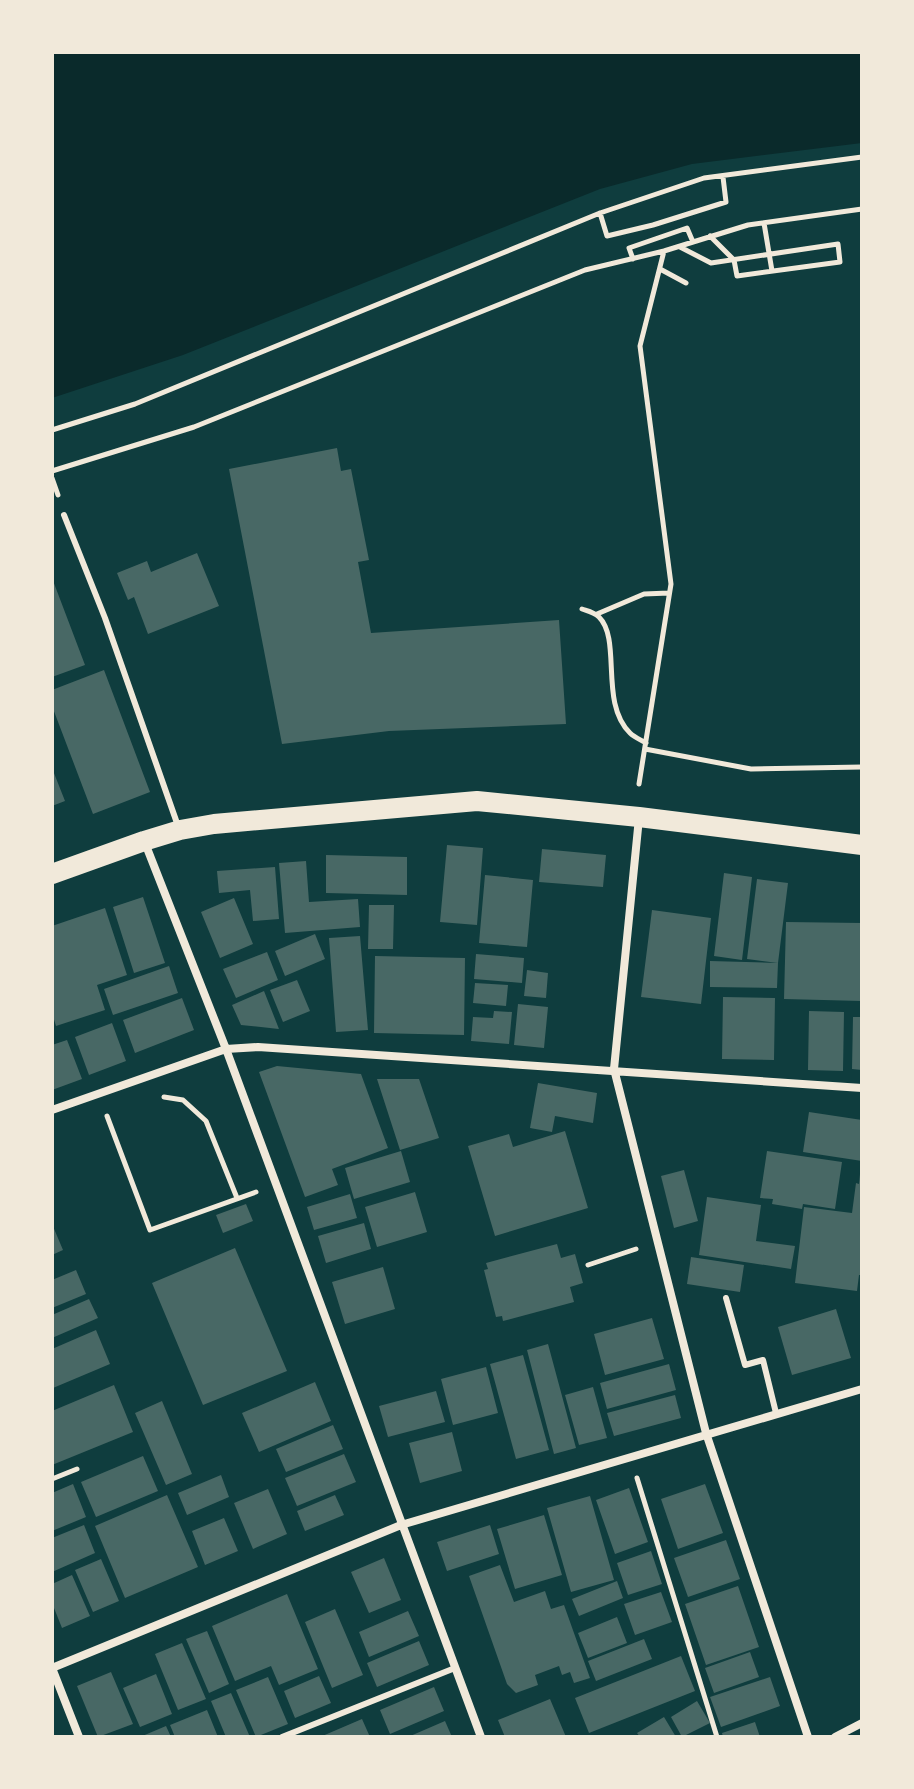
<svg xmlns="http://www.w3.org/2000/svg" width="914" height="1789" font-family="Literata,serif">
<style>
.water{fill:#0a2a2b}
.building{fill:#486865}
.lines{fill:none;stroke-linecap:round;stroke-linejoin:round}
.path{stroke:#f1e9da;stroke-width:5}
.service{stroke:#f1e9da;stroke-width:6}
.minor{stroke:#f1e9da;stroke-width:8}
.primary{stroke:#f1e9da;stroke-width:20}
</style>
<rect width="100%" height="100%" fill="#0f3d3e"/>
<path class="water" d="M52 52H862V143L692 164 600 189 183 355 52 398Z"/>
<path class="building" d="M337 448 341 471 351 469 369 560 358 562 371 633 559 620 566 724 389 731 282 744 229 469Z
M197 553 219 606 148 634 134 597 128 600 117 573 147 561 151 572Z
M52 578 85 665 52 677Z
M104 670 150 792 93 814 52 706V690Z
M52 768 65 801 52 806Z
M447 845 483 848 477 925 440 922Z
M542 849 606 855 603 887 539 882Z
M326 855 407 857V895L326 893Z
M306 861 309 902 358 899 360 927 285 933 279 863Z
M275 867 279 919 253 921 250 890 219 893 217 871Z
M724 873 752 877 742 960 714 956Z
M485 875 533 880 527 947 479 943Z
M757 879 788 883 778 963 747 959Z
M143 897 165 963 134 973 113 907Z
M234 898 253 944 220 958 201 912Z
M369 905H394L393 949H368Z
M105 908 127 975 97 985 105 1010 56 1026 52 1013V926Z
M652 910 711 918 701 1004 641 997Z
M786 922 862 923V1001L784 999Z
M315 934 325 959 285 976 275 951Z
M360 936 368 1030 336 1032 329 938Z
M267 952 278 980 236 998 223 969Z
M476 954 524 958 522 983 474 979Z
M375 956 465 958 464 1035 374 1033Z
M710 961 778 963 777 988 710 987Z
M169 966 178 993 113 1015 104 989Z
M527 970 548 973 546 998 524 996Z
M297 980 310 1011 283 1022 270 990Z
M475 983 508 985 506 1006 473 1003Z
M264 991 279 1029 241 1025 232 1005Z
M723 997 775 998 774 1060 722 1059Z
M182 998 194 1030 135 1053 123 1020Z
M518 1004 548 1007 544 1048 514 1045Z
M494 1011 512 1012 509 1044 471 1041 473 1017 493 1018Z
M809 1011 844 1012 843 1071 808 1070Z
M853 1017H862V1070L852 1069Z
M112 1023 126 1061 89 1075 75 1037Z
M67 1040 82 1079 52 1090V1045Z
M277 1066 361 1074 388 1148 332 1169 338 1185 305 1197 259 1072Z
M377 1079H419L439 1138 400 1150Z
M538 1083 597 1093 593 1123 555 1116 552 1132 530 1128Z
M809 1112 862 1120V1161L803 1152Z
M565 1131 588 1208 495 1236 468 1146 509 1134 513 1147Z
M401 1151 410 1182 354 1199 345 1168Z
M767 1151 842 1162 835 1209 803 1204 802 1209 772 1204 773 1199 760 1198Z
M684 1170 698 1221 674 1228 661 1176Z
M860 1174 862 1275H859L857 1291 795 1283 804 1207 852 1213 856 1183 859 1184Z
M415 1192 427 1232 377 1247 365 1207Z
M350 1194 357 1218 314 1230 307 1207Z
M707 1197 761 1205 756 1241 795 1246 791 1269 699 1255Z
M246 1204 253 1221 223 1233 216 1215Z
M364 1223 371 1249 326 1263 318 1236Z
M52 1224 63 1250 52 1255Z
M557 1244 561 1258 575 1254 583 1283 570 1287 574 1302 503 1321 502 1316 496 1317 484 1270 488 1269 486 1263Z
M235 1248 287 1371 203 1405 152 1283Z
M691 1257 744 1265 740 1292 687 1284Z
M383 1267 395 1309 345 1324 332 1282Z
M76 1270 86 1294 52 1308V1280Z
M89 1299 98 1318 52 1338V1315Z
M836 1309 851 1358 792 1375 778 1327Z
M652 1318 664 1359 605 1375 594 1334Z
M96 1330 110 1364 53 1388 52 1349Z
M548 1344 576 1448 554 1454 527 1350Z
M523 1355 549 1450 516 1459 490 1364Z
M669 1364 676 1390 607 1409 600 1383Z
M486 1367 498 1413 453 1425 441 1379Z
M315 1382 331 1421 259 1452 242 1413Z
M114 1385 133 1432 52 1465V1411Z
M593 1387 607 1438 579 1445 565 1395Z
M436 1391 445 1422 388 1437 379 1406Z
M675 1395 681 1418 614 1436 607 1413Z
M162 1401 192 1474 166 1485 135 1413Z
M333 1425 343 1449 286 1472 276 1449Z
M452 1432 462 1471 420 1483 409 1443Z
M344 1454 356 1482 297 1506 285 1478Z
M143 1456 158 1491 96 1517 81 1482Z
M221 1475 229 1497 187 1515 178 1493Z
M73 1484 86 1517 52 1531V1493Z
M705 1484 723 1533 678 1549 661 1499Z
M629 1488 648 1542 615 1554 596 1500Z
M268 1489 287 1534 253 1549 234 1503Z
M167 1495 198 1567 125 1598 95 1526Z
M335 1495 344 1515 305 1531 297 1511Z
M590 1496 614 1580 571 1592 547 1508Z
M544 1515 562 1575 515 1589 497 1529Z
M224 1518 238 1551 205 1565 192 1531Z
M84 1525 95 1553 52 1572V1538Z
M490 1525 499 1554 447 1571 437 1542Z
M726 1540 740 1579 688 1597 674 1558Z
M651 1551 662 1584 628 1595 617 1563Z
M384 1558 401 1600 369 1613 351 1572Z
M101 1559 119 1601 93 1612 75 1570Z
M500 1565 514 1602 545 1591 551 1609 564 1605 590 1678 574 1683 570 1672 562 1675 559 1666 535 1675 538 1685 516 1693 507 1684 469 1576Z
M72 1575 90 1616 62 1628 52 1603V1584Z
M617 1581 623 1598 579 1616 572 1599Z
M738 1586 759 1647 706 1665 685 1604Z
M661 1592 672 1622 635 1635 624 1604Z
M287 1594 318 1669 279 1685 271 1666 235 1681 212 1626Z
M335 1609 363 1675 332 1688 305 1622Z
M408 1611 419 1636 369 1657 359 1632Z
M617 1617 627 1643 588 1658 578 1633Z
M207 1631 229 1684 209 1693 186 1639Z
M644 1639 652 1659 596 1681 588 1661Z
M419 1641 429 1665 377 1687 367 1663Z
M182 1643 206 1699 178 1710 155 1654Z
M750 1652 759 1677 714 1693 705 1668Z
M681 1656 695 1691 589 1733 575 1698Z
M111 1672 133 1724 98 1737 77 1686Z
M156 1674 172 1714 140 1727 123 1688Z
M319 1676 331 1703 295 1718 284 1691Z
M268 1677 288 1724 256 1737 236 1690Z
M770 1677 780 1706 721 1727 710 1697Z
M434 1687 444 1711 390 1734 380 1710Z
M231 1693 250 1737H226L211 1701Z
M550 1699 566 1737H505L498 1720Z
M697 1701 710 1723 682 1737 671 1717Z
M207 1710 218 1737H175L170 1725Z
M664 1717 676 1737H640L637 1733Z
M362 1719 370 1737H320Z
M445 1721 452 1737H408Z
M755 1722 760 1737H723L722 1733Z
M166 1726 171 1737H140Z"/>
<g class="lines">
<path class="path" d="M600 213 607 236 653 225 726 202 723 177
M764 223 772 271
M680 247 711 263 838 244 840 262 737 276 734 260 710 236
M633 259 629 248 687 228 693 242
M660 269 686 283
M52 430 135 404 600 213 704 178 862 157
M52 471 194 427 585 270 664 251 748 225 862 209
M52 478 58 495
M582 609C588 611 594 612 599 617 622 640 599 703 630 733 634 737 641 740 646 743
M597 614 644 594 669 593
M645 749 751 769 862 767
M639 784 671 584 640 346 664 251
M164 1097 183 1100 206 1121 237 1198
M107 1116 150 1230 256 1192
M588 1265 636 1249
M637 1478 717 1737
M52 1479 77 1469"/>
<path class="service" d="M64 515 105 618 178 826
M726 1298 745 1365 763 1360 776 1413
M282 1737 455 1668"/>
<path class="minor" d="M639 818 614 1069 706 1433 808 1737
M145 843 226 1049 481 1737
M52 1110 226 1049 258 1047 862 1088
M79 1737 52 1668 401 1525 862 1389
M835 1737 862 1723"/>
<path class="primary" d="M52 874 144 841 180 830 214 824 477 801 639 817 862 845"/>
</g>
<rect width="914" height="1789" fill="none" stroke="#f1e9da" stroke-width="108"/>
</svg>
